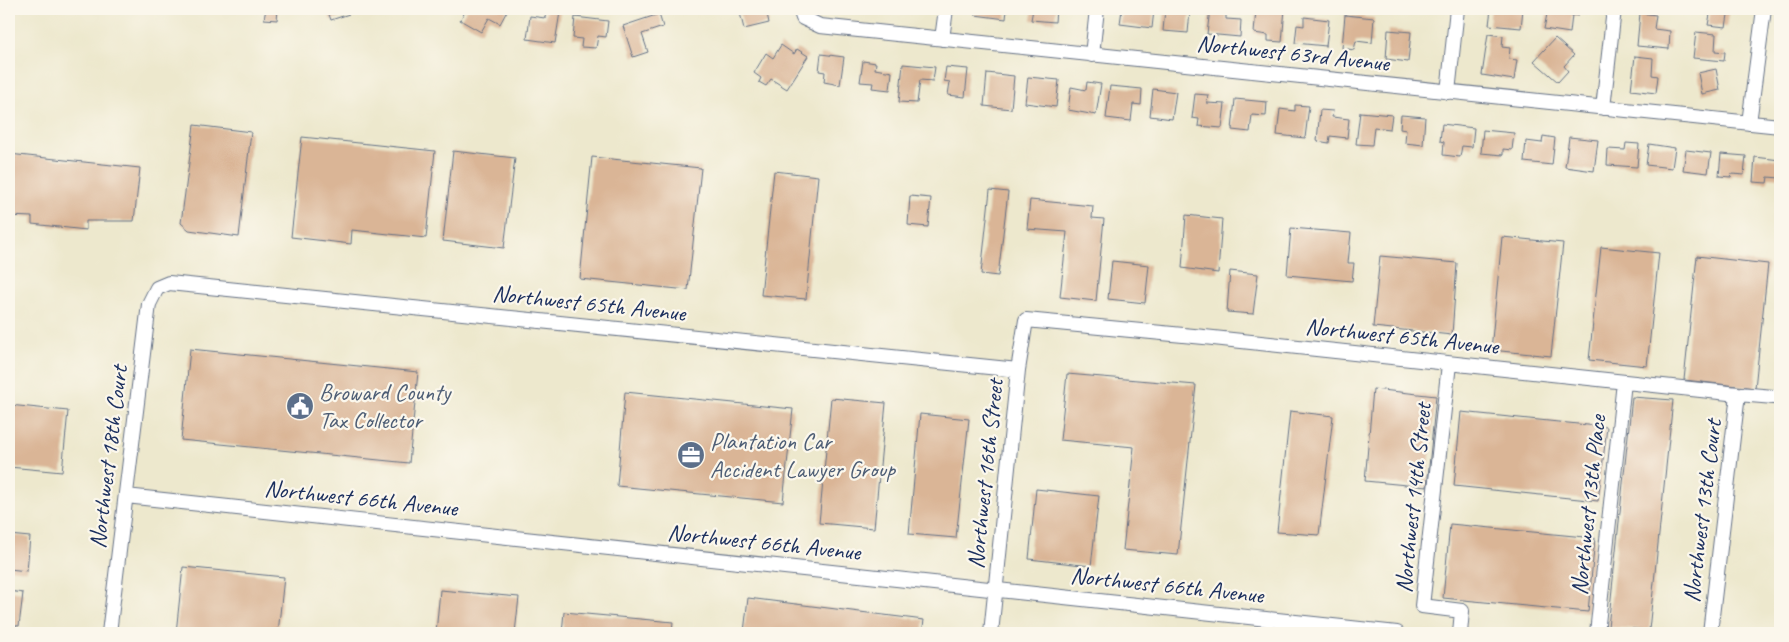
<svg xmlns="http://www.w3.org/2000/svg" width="1789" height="642" font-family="Caveat,sans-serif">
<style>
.building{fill:#dab596}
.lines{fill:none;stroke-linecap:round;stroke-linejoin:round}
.minor-casing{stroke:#647085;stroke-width:16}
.minor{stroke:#fff;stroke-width:14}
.labels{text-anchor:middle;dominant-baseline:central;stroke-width:4.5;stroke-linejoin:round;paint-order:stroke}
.street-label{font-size:24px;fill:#1b2f5e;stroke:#fbf7ec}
.service-label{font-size:24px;fill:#4e5e75;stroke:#fbf7ec;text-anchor:start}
</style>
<rect width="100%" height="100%" fill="#fbf7ec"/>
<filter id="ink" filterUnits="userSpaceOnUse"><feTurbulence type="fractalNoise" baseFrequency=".02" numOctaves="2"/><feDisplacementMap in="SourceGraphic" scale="10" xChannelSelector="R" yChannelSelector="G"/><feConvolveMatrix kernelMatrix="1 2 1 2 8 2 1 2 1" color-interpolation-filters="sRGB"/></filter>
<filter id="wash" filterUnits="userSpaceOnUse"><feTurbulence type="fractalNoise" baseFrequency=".0096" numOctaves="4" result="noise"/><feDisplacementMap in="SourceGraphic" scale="20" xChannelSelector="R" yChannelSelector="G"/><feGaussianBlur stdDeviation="1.12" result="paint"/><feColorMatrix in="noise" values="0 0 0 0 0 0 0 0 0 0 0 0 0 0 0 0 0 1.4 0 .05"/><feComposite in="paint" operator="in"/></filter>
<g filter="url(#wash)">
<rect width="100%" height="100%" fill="#ede8cd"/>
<g id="blocks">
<path class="building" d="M266 9H278L277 20 264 19Z
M327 9H347L349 14 331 20Z
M467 9H503L507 11 500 24 489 18 481 32 460 20Z
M739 9H766L769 23 744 29Z
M976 9H1007L1006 19 975 15Z
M1033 9H1056L1055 22 1031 20Z
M1122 9 1154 10 1152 28 1120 24Z
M1165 9 1190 11 1188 33 1163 31Z
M1210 9 1226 11V19L1241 20 1240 37 1207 34Z
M1265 9H1285L1282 42 1268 41V35L1254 33 1256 10 1265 11Z
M1491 9H1523L1521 28 1489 25Z
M1548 9H1579L1578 16 1572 15 1570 33 1544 29Z
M1711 9H1729L1726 27 1708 25Z
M546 10 560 12 555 43 527 39 530 16 545 18Z
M1640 13 1656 15 1654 29 1670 31 1669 49 1637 46Z
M659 14 663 27 642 34 648 52 633 57 623 26Z
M1345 15 1374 18 1372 43 1356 41 1354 50 1342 48Z
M575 17 608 21 606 37 598 36 596 48 581 47 582 39 573 38Z
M1304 17 1329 20 1326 46 1295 43 1297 25 1304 26Z
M1388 30 1411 32 1408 62 1386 59Z
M1696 32 1716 34 1715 51 1725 52 1724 61 1693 58Z
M1488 34 1503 36 1502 47 1510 48 1509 59 1517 60 1514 80 1482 75Z
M1555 38 1574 55 1564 66 1568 71 1558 82 1534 61Z
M781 45 794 54 797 49 808 56 787 89 771 79 766 86 759 82 761 78 754 73 766 53 773 58Z
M821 54 844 57 840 85 824 82 825 72 819 71Z
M1635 56 1653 58 1652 75 1658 76 1656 93 1631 90Z
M863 61 876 63 875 69 892 72 890 90 872 88 873 83 860 82Z
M903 64 935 67 933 81 920 80 917 103 899 102Z
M946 67 968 69 965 97 948 95 950 82 944 81Z
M1716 69 1720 90 1702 94 1698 73Z
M987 73 1014 76 1011 109 984 106Z
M1028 77 1059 80 1056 107 1025 103Z
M1087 82 1101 84 1096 115 1068 110 1071 87 1086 90Z
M1110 86 1142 89 1141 105 1133 104 1131 121 1106 118Z
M1153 89 1176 92 1172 119 1150 116Z
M1195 94 1208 95 1207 103 1225 104 1222 128 1198 126 1199 119 1192 118Z
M1235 99 1267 102 1266 116 1252 115 1250 132 1232 130Z
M1295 105 1309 106 1305 138 1277 135 1280 109 1295 111Z
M1320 110 1333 111 1332 117 1349 119 1347 138 1330 136 1329 143 1317 141Z
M1360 112 1392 115 1390 129 1374 127 1372 145 1356 144Z
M1401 115 1425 117 1423 145 1405 143 1406 130 1400 129Z
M1442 124 1474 128 1472 147 1462 146 1460 157 1443 155 1444 142 1440 141Z
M194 125 251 132 239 237 189 230 181 223Z
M1483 130 1514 133 1512 150 1503 149V155L1481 153Z
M1543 136 1555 138 1552 165 1524 162 1526 141 1542 143Z
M302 137 435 151 426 238 352 230 351 244 291 237Z
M1569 137 1598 140 1594 171 1565 167Z
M1626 143 1639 144 1637 167 1607 165 1608 149 1625 150Z
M1649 144 1675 148 1672 168 1646 165Z
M1686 150 1711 153 1708 173 1683 170Z
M453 151 515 158 504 248 443 241Z
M9 154 140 168 134 221H86V230L32 224V217L9 216Z
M1721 154 1746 156 1744 175 1732 174 1731 177 1719 176Z
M592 157 701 168 688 290 580 279Z
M1755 157 1780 160V178L1768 177 1767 183 1753 182Z
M774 171 818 176 806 299 761 295Z
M990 190 1008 192 998 276 981 274Z
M910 196 931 198 928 227 908 225Z
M1030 200 1093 206 1092 218 1104 219 1096 301 1060 297 1067 232 1027 229Z
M1186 215 1222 219 1218 273 1182 268Z
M1291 228 1351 233 1348 263H1354L1352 281 1287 275Z
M1502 237 1563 243 1551 356 1491 350Z
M1601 247 1659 253 1647 366 1589 360Z
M1380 256 1457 263 1452 335 1373 327Z
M1697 256 1768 264 1755 388 1684 380Z
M1112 261 1149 265 1145 303 1108 299Z
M1230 271 1258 274 1253 314 1227 312Z
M190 349 418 372 409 463 181 440Z
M1067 374 1196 385 1178 555 1123 550 1134 447 1060 440Z
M1373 389 1436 396 1427 487 1365 481Z
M625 392 793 409 783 502 617 486Z
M1632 397 1673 400 1649 630 1608 627Z
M831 398 886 403 874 528 819 523Z
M9 405 68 411 62 472 9 467Z
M1290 411 1333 416 1319 535 1277 532Z
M1461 412 1607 427 1598 501 1454 486Z
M920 414 969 419 956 538 909 534Z
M1036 489 1099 496 1091 566 1029 559Z
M1450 524 1595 538 1588 612 1443 598Z
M9 535 30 537 27 571 9 569Z
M183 567 284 577 278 633H176Z
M440 590 519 597 515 633H436Z
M9 591 23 593 19 626 9 625Z
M748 598 924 620 922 633H761L744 632Z
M564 612 673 622 672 633H562Z"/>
</g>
</g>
<g filter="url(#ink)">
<use href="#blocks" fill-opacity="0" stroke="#647085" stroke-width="1"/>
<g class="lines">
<g class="minor-casing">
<path id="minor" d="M800 9 803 18 820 26 1780 126
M942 39 946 9
M1092 55 1097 9
M1448 92 1457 9
M1603 108 1614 9
M1749 123 1764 9
M1449 364 1422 606 1462 611 1460 633
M126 496 1397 633
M109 633 149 304 157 288 169 283 1018 370
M991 633 1018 370 1026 320 1204 337 1738 394 1774 397
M1597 633 1624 382
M1710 633 1738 394"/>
</g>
<use href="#minor" class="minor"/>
</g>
</g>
<defs>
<g id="civic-disc" transform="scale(1.4375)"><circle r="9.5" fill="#5c6f8a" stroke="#fbf7ec"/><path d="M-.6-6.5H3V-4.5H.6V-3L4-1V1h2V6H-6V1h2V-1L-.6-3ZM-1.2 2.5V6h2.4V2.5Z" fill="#fff"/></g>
<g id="office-disc" transform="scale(1.4375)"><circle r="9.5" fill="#5c6f8a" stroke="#fbf7ec"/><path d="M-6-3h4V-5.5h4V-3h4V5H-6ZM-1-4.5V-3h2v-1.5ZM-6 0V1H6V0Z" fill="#fff"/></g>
</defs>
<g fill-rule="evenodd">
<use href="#civic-disc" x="300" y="406"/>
<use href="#office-disc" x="691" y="455"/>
</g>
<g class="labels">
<g class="street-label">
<text transform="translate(1293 53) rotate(6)">Northwest 63rd Avenue</text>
<text transform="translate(589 303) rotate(6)">Northwest 65th Avenue</text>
<text transform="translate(1402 336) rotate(6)">Northwest 65th Avenue</text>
<text transform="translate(108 457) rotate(-83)">Northwest 18th Court</text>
<text transform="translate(985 474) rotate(-84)">Northwest 16th Street</text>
<text transform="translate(361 498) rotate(6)">Northwest 66th Avenue</text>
<text transform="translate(1413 498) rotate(-84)">Northwest 14th Street</text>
<text transform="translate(1588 505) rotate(-84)">Northwest 13th Place</text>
<text transform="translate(1702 511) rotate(-83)">Northwest 13th Court</text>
<text transform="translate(764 542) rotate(6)">Northwest 66th Avenue</text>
<text transform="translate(1167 585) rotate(6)">Northwest 66th Avenue</text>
</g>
<g class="service-label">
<text x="319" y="392">Broward County<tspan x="319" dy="28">Tax Collector</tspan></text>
<text x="710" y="441">Plantation Car<tspan x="710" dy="28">Accident Lawyer Group</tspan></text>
</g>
</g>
<rect width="1789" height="642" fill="none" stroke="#fbf7ec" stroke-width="30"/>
</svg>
